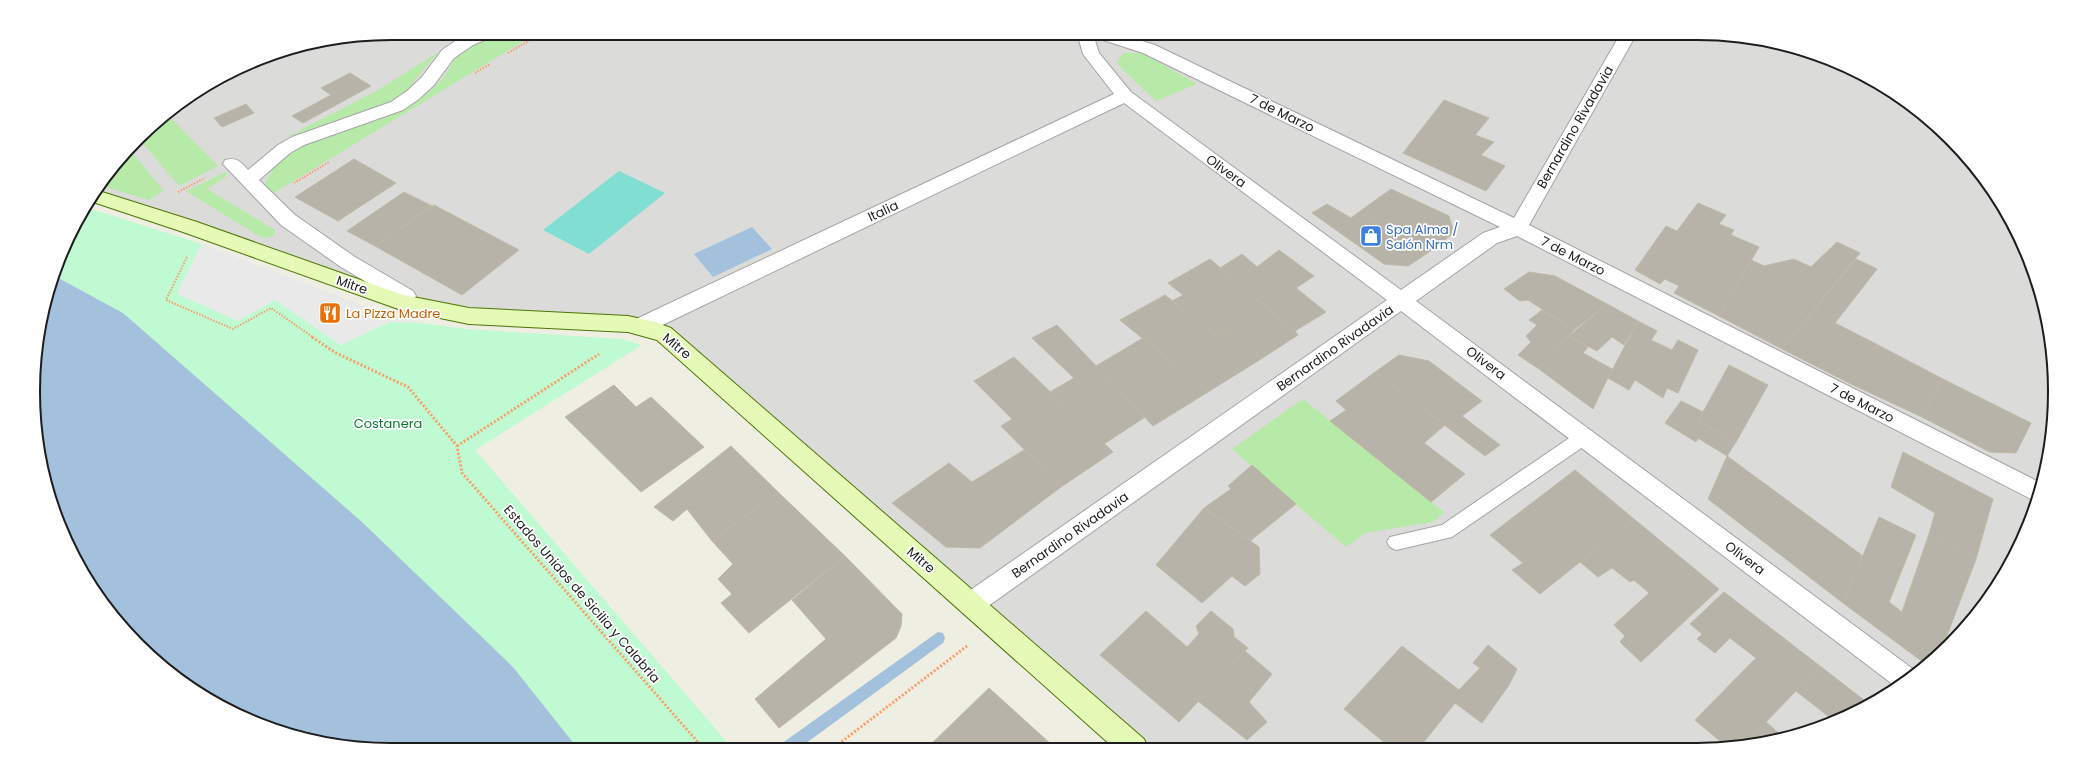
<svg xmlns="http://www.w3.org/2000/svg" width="2088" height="783" font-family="Poppins,sans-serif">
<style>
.residential{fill:#dbdbda}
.grass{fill:#b7e9a8}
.park{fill:#bffad3}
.pitch{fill:#80dfd2}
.parking{fill:#e9e9e9}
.water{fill:#a3c1dd}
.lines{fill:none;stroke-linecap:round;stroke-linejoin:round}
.stream{fill:#a3c1dd;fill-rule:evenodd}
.building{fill:#b8b3a8;stroke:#c0b8a5}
.lane-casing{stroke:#a4a4a4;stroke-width:2}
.street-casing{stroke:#a4a4a4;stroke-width:2}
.secondary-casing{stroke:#4b7504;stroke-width:2}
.path-far1{stroke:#fb9d68;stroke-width:2;stroke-dasharray:1.5 1.5;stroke-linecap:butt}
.path{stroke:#fb9d68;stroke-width:3;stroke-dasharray:2 2;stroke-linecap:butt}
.lane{fill:#fff;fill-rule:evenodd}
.street{fill:#fff;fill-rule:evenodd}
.secondary{fill:#e5fab6;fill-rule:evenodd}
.labels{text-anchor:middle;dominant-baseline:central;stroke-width:3.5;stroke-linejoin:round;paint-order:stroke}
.street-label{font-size:13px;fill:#1d1d1d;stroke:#fff}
.shop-label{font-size:13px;fill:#366cbe;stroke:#fff;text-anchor:start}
.food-label{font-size:13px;fill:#c56008;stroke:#fff;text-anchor:start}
.park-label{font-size:13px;fill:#0b7c31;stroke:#fff}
.rim{fill:none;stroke:#1d1d1d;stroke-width:2}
</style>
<rect width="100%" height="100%" fill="#efeee3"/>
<path class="residential" d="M392 33H1697L1790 45 1855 70 1915 107 1966 155 2007 212 2036 276 2052 345 2054 415 2043 485 1995 590 1933 661 1855 713 1744 747 1134 748 664 334 469 316 94 196 155 122 212 81 276 52Z"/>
<path class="grass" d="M469 33H472L435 56 406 91 388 103 285 138 378 90Z
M502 33H537L272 194 265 184C287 132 356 133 400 111 417 102 433 91 445 75 450 70 451 62 457 57 469 46 486 39 502 33Z
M1123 53H1139L1148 56 1197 84 1156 101 1121 68 1117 62Z
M167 114 218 166 179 186 140 140 155 122Z
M131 151 164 191 148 200 103 186Z
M226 172V177L207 189 275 230 274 236 262 238 186 191Z
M1303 399 1444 512 1433 522 1365 533 1346 547 1232 449Z"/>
<path class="park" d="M85 207 202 244 177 294 275 300 341 345 378 327 391 322 406 321 467 329 622 339 642 345 475 450 733 749 579 750 513 667 362 522 123 313 53 275 81 212Z"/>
<path class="pitch" d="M619 171 665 193 589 254 543 230Z"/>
<path class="parking" d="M202 244 388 315 426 323 391 322 378 327 341 345 275 300 238 321 177 294Z"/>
<path class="water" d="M752 227 772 249 713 277 694 254Z
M53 275 123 313 362 522 513 667 579 750H392L299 738 233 713 173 676 93 590 60 528 40 462 36 344Z"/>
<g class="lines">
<path class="stream" d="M938 632 943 633 945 638 943 643 798 749H779L781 744Z"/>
</g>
<path class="building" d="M350 73 371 86 303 123 292 116 331 95 321 88Z
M1444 100 1489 118 1475 135 1494 142 1481 155 1505 166 1486 191 1403 153Z
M246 104 254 113 222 127 214 118Z
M354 159 396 183 338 221 295 197Z
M1391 189 1449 216 1454 233 1426 254 1359 212Z
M404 192 432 206 375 246 347 231Z
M1698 203 1726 215 1719 224 1734 230 1731 235 1759 247 1719 316 1674 293 1679 286 1665 279 1660 284 1635 270 1666 226 1677 231Z
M1327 204 1351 218 1359 212 1426 254 1408 266 1384 264 1312 213Z
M434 205 519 250 462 295 375 246Z
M1837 242 1860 253 1782 349 1719 316 1751 260 1764 266 1794 259 1811 267Z
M1279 250 1314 276 1296 288 1326 312 1295 331 1220 268 1242 254 1257 267Z
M1210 259 1295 331 1298 335 1261 359 1226 329 1216 335 1172 301 1183 295 1168 283Z
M1856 259 1877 269 1835 323 1878 345 1849 383 1782 349Z
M1529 272 1555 276 1607 304 1574 330 1528 300 1520 301 1504 289Z
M1165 295 1216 335 1226 329 1261 359 1208 392 1120 320Z
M1607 304 1638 321 1624 345 1612 337 1597 351 1569 336Z
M1542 310 1574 330 1539 369 1518 355 1531 342 1526 336 1537 325 1529 320Z
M1638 321 1657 331 1651 340 1672 350 1678 340 1698 350 1678 393 1667 388 1663 398 1635 380 1629 390 1608 378Z
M1057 325 1145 417 1104 444 1050 392 1074 378 1032 338Z
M1569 336 1588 347 1583 353 1612 369 1593 409 1539 369Z
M1143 338 1208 392 1153 426 1096 366Z
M1878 345 1943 379 1922 417 1849 383Z
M1399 355 1429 361 1482 401 1462 416 1500 445 1485 456 1375 372Z
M1014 357 1113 452 1061 487 1001 426 1012 419 974 381Z
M1729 365 1768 385 1736 442 1698 421Z
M1375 372 1445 425 1424 443 1465 474 1431 502 1330 421 1346 410 1336 401Z
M1943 379 2031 423 2016 453 1990 452 1922 417Z
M614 385 636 407 651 397 704 447 641 492 565 417Z
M1681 401 1703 412 1698 421 1736 442 1727 456 1698 438 1696 442 1665 423Z
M731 446 778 492 712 541 687 509 673 521 654 507Z
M1024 450 1061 487 980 548 946 547 892 503 949 463 972 482Z
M1903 452 1993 499 1976 559 1929 534 1935 513 1891 487Z
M1727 456 1863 556 1843 603 1708 499Z
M1252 465 1296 504 1250 541 1204 508 1231 489 1228 486Z
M1575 470 1634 519 1540 594 1512 570 1523 563 1490 535Z
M778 492 845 556 749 633 721 603 732 594 718 579 733 564 712 541Z
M1204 508 1259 547 1260 574 1245 586 1232 576 1202 603 1156 565Z
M1879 517 1916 535 1889 602 1902 612 1929 534 1976 559 1940 654 1927 665 1843 603Z
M1634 519 1719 589 1641 662 1620 642 1625 636 1614 625 1649 593 1634 580 1630 582 1612 568 1598 577 1580 562Z
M845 556 902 614 901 626 896 638 779 728 755 699 826 639 792 600Z
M1724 592 1820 666 1742 747H1727L1695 720 1756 658 1730 638 1715 653 1697 639 1702 634 1690 624Z
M1146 611 1187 647 1199 634 1196 626 1211 611 1233 629 1234 637 1248 648 1179 722 1100 655Z
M1488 645 1517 669 1509 685 1482 723 1455 703 1419 748H1391L1344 709 1402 646 1459 690 1480 668 1473 663Z
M1245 651 1272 674 1249 702 1267 722 1247 740 1198 701Z
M1820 666 1869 704 1855 713 1833 720 1796 691Z
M989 688 1053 746 1051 748 926 749Z
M1766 722 1781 735 1742 747Z"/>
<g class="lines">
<g class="lane-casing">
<path id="lane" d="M1584 430 1590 432 1592 437 1590 442 1452 537 1396 550 1390 547 1387 542 1390 537 1442 525 1578 432Z"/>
</g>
<g class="street-casing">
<path id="street" d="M472 33H494L492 37 473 45 454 58 434 85 419 99 403 110 304 145 290 153 259 180 295 215 355 257 413 291 416 296C410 306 406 311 394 307L391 302 393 298 341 267 281 225 223 164 225 160C237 157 241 162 248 170L278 145 292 137 391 102 407 91 422 77 442 50 461 37Z
M1077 33H1117L1155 45 1514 218 1621 33H1637L1529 225 2043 484 2035 501 1517 236 1497 243 1416 301 1917 672 1895 686 1401 311 980 612 971 615 962 612 958 604 962 596 1387 300 1124 103 648 332 641 334 634 332 631 326 634 320 1114 94 1083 54ZM1094 37 1143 53 1500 227 1483 233 1401 290 1131 92 1099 53Z"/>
</g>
<g class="secondary-casing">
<path id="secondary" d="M99 191 197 222 403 295 469 308 628 316 655 322 671 328 1144 739 1148 748H1114L657 340 628 332 469 324 401 310 183 232 90 201Z"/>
</g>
<path class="path-far1" d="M508 53 542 33
M475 73 490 64
M294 183 329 162
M178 192 205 178
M187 257 166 300 233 329 271 308 314 338"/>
<path class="path" d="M312 337 336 353 408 387 457 446 462 473 704 749
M457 446 599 354
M832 749 967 646"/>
<use href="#lane" class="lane"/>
<use href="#street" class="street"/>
<use href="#secondary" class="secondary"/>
</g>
<defs>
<g id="shop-square" transform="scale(1.15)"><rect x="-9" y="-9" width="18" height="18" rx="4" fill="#3f7fe0" stroke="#fff"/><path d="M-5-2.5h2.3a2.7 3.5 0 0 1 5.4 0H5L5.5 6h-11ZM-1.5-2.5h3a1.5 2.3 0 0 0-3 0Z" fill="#fff"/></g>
<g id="restaurant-square" transform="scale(1.15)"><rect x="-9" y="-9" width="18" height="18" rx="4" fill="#e8710a" stroke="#fff"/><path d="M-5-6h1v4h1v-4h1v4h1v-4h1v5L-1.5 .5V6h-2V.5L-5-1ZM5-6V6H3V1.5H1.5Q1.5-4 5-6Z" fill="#fff"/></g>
</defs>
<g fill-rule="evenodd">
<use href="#shop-square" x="1371" y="236"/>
<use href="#restaurant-square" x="330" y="313"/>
</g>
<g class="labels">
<g class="street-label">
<text transform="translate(1282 113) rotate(26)">7 de Marzo</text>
<text transform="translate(1575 127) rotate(-60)">Bernardino Rivadavia</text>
<text transform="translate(1226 171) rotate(36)">Olivera</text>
<text transform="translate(883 211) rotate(-25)">Italia</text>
<text transform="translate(1573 256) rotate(27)">7 de Marzo</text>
<text transform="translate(352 285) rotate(19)">Mitre</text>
<text transform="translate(677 346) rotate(40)">Mitre</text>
<text transform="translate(1335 348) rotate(-35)">Bernardino Rivadavia</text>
<text transform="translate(1486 363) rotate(37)">Olivera</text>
<text transform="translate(1862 403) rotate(27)">7 de Marzo</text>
<text transform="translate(1070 535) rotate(-35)">Bernardino Rivadavia</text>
<text transform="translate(1745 558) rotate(37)">Olivera</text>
<text transform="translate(921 560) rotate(41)">Mitre</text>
<text transform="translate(582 594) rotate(49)">Estados Unidos de Sicilia y Calabria</text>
</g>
<g class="shop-label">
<text x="1386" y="229">Spa Alma /<tspan x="1386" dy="15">Salón Nrm</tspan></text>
</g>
<g class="food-label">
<text x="346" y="313">La Pizza Madre</text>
</g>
<g class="park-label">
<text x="388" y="423">Costanera</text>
</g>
</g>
<path d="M0 0H2088V783H0ZM391 40H1697A351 351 0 0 1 2048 391V392A351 351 0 0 1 1697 743H391A351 351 0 0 1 40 392V391A351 351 0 0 1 391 40Z" fill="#fff" fill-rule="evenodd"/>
<path class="rim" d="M391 40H1697A351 351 0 0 1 2048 391V392A351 351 0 0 1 1697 743H391A351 351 0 0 1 40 392V391A351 351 0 0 1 391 40Z"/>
</svg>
